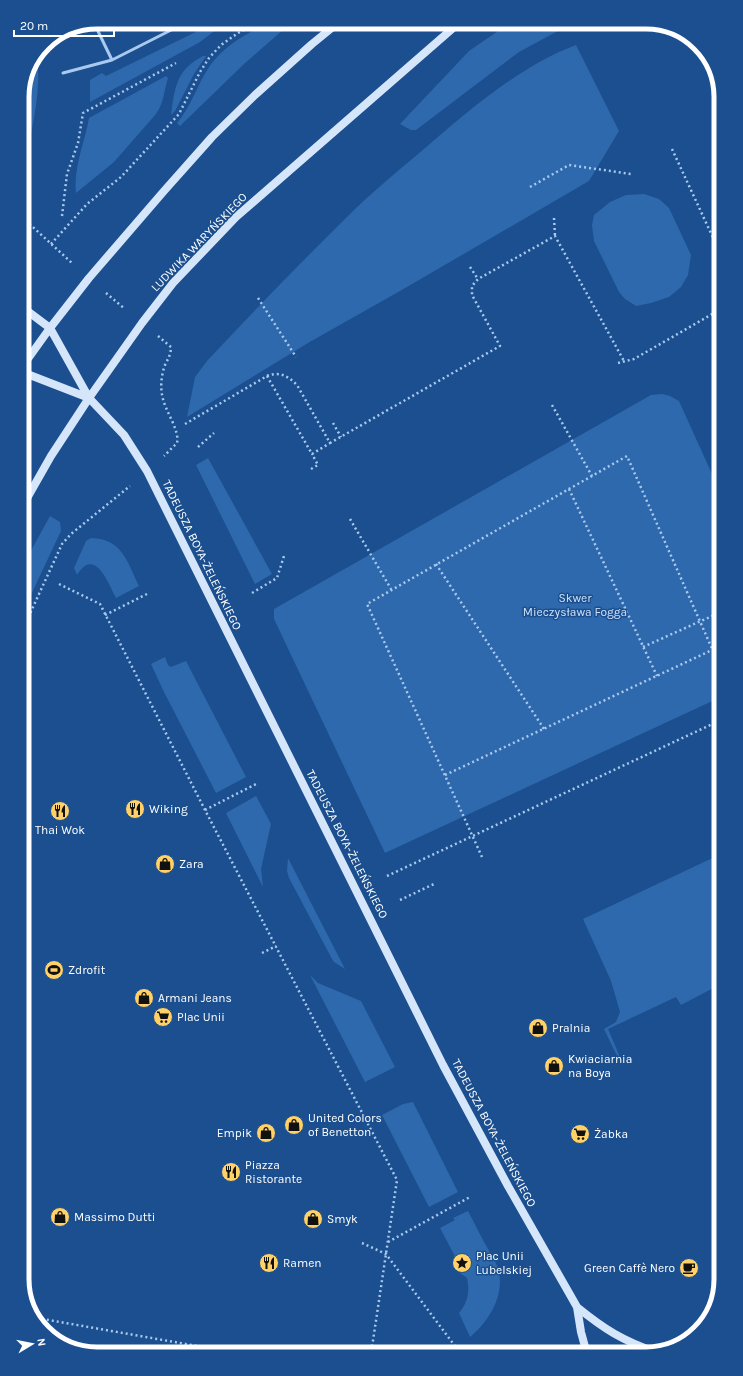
<svg xmlns="http://www.w3.org/2000/svg" width="743" height="1376" font-family="Karla,sans-serif">
<style>
.green{fill:#2e69ad}
.lines{fill:none;stroke-linecap:round;stroke-linejoin:round}
.path{stroke:#a9c9ee;stroke-width:2.5;stroke-dasharray:2 3;stroke-linecap:butt}
.lane{stroke:#a9c9ee;stroke-width:3}
.secondary{stroke:#d6e6fa;stroke-width:8}
.labels{text-anchor:middle;dominant-baseline:central;stroke-width:3;stroke-linejoin:round;paint-order:stroke}
.street-label{font-size:12px;fill:#fff;stroke:#1b4f8f}
.park-label{font-size:12px;fill:#cfe3fa;stroke:#1b4f8f}
.poi-label{font-size:12px;fill:#fff;stroke:#1b4f8f;text-anchor:start}
.rim{fill:none;stroke:#fff;stroke-width:5}
</style>
<rect width="100%" height="100%" fill="#1b4f8f"/>
<path class="green" d="M216 22H226L200 42 90 102V80L102 73 106 76Z
M271 22H292L244 64 180 126 177 123C191 107 197 85 209 67 224 45 247 33 271 22Z
M511 22H568L569 25 519 52 416 130H411L400 124 469 51Z
M576 45 619 131 589 181 407 287 308 343 187 417 195 377 207 361C253 312 299 264 347 217 371 193 398 171 424 149 469 110 520 66 576 45Z
M203 56H206L194 74 175 111 171 115C175 87 176 70 203 56Z
M37 60C42 91 30 141 22 172V93Z
M166 76 168 78C164 90 164 103 156 114L114 162 76 193C73 168 85 142 89 118Z
M644 194 659 199 669 208 691 255 688 275 681 287 669 297 651 303 636 306 625 299 619 292 594 241 592 225 594 215 610 202 626 195Z
M662 394 670 396 679 401 721 494V697L385 853 274 619V609L651 395Z
M208 458 272 574 255 584 196 465Z
M50 516 60 522 61 531 22 614V567Z
M91 538C123 539 127 562 139 586L116 598C108 583 95 546 77 575L74 568 86 541Z
M165 657 168 665 171 667 186 661 246 777 216 793 163 690 151 664Z
M256 796 271 824 261 869 263 887 226 813Z
M721 854V984L681 1005 676 997 608 1029 620 1057 618 1058 604 1029 616 1022 620 1012 611 981 583 919Z
M288 858 345 969 334 962 332 959 289 878 287 871Z
M310 975 318 983 361 1001 395 1067 365 1082Z
M413 1102 458 1192 429 1207 382 1115 403 1104Z
M468 1211C475 1224 481 1237 488 1249 491 1255 495 1260 497 1266 507 1292 490 1321 470 1337L459 1313C468 1302 470 1292 467 1278L460 1273 459 1264 440 1228 455 1220 453 1218Z"/>
<g class="lines">
<path class="path" d="M672 149 721 255
M530 187 569 165 631 174
M62 216 67 174 78 143 83 113 176 63
M22 217 73 264
M554 218 555 236
M51 244 87 204 121 177 179 114 200 72 209 58 221 45 238 33 259 22
M470 267 478 279
M106 293 125 309
M258 298 296 357
M158 336 171 347C171 354 168 359 165 365 161 376 160 388 163 399 166 412 180 431 177 443L164 456
M618 363 634 359 721 309
M267 376 312 454 330 443
M552 405 592 476
M333 423 341 437
M185 424 267 376C279 371 288 376 297 385L330 443 500 346 472 295V286L478 279 555 236 624 361
M198 447 214 433
M311 469 318 465 312 454
M569 489 657 676
M350 519 391 589
M436 564 544 729
M59 584 100 604 205 810 397 1180 371 1354
M252 593 277 578 284 556
M105 615 147 594
M22 631 62 544 71 534 130 486
M643 647 721 612
M445 775 712 650
M205 810 258 783
M482 857 367 604 627 456 721 669
M387 876 721 720
M400 900 434 884
M262 953 276 946
M388 1242 470 1197
M362 1243 386 1254 461 1354
M37 1318 243 1354"/>
<path class="lane" d="M94 23 112 60
M63 73 112 60 187 22"/>
<path class="secondary" d="M22 307 50 328 89 398 124 435 147 471 443 1065 508 1186 577 1307 581 1332 587 1354
M22 367 50 328 89 278 164 191 212 137 255 95 312 44 339 22
M22 372 89 398
M22 507 51 456 89 398 142 323 173 283 236 217 460 22
M577 1307C604 1329 623 1341 656 1352"/>
</g>
<defs>
<g id="restaurant-disc" transform="scale(1)"><circle r="9.5" fill="#ffd166" stroke="#1b4f8f"/><path d="M-5-6h1v4h1v-4h1v4h1v-4h1v5L-1.5 .5V6h-2V.5L-5-1ZM5-6V6H3V1.5H1.5Q1.5-4 5-6Z" fill="#111"/></g>
<g id="shop-disc" transform="scale(1)"><circle r="9.5" fill="#ffd166" stroke="#1b4f8f"/><path d="M-5-2.5h2.3a2.7 3.5 0 0 1 5.4 0H5L5.5 6h-11ZM-1.5-2.5h3a1.5 2.3 0 0 0-3 0Z" fill="#111"/></g>
<g id="stadium-disc" transform="scale(1)"><circle r="9.5" fill="#ffd166" stroke="#1b4f8f"/><path d="M0-5a6.5 5 0 1 0 0 10a6.5 5 0 1 0 0-10ZM-3.5-1.8h7v3.6h-7Z" fill="#111"/></g>
<g id="supermarket-disc" transform="scale(1)"><circle r="9.5" fill="#ffd166" stroke="#1b4f8f"/><path d="M-6-5.5h2.5l.6 2H6L4.5 2H-2.5L-4.4-4H-6ZM-1.5 3.2a1.3 1.3 0 1 0 .1 0ZM3 3.2a1.3 1.3 0 1 0 .1 0Z" fill="#111"/></g>
<g id="sight-disc" transform="scale(1)"><circle r="9.5" fill="#ffd166" stroke="#1b4f8f"/><path d="M0-6L1.8-2.2L6-1.7L2.9 1.2L3.7 5.4L0 3.3L-3.7 5.4L-2.9 1.2L-6-1.7L-1.8-2.2Z" fill="#111"/></g>
<g id="cafe-disc" transform="scale(1)"><circle r="9.5" fill="#ffd166" stroke="#1b4f8f"/><path d="M-5.5-4.5H6V0H3Q3 3.5 0 3.5H-2.5Q-5.5 3.5-5.5 0ZM3-3.2v2h1.7v-2ZM-6 4.5H4V6H-6Z" fill="#111"/></g>
</defs>
<g fill-rule="evenodd">
<use href="#restaurant-disc" x="135" y="809"/>
<use href="#restaurant-disc" x="60" y="811"/>
<use href="#shop-disc" x="165" y="864"/>
<use href="#stadium-disc" x="54" y="970"/>
<use href="#shop-disc" x="144" y="998"/>
<use href="#supermarket-disc" x="163" y="1017"/>
<use href="#shop-disc" x="538" y="1028"/>
<use href="#shop-disc" x="554" y="1066"/>
<use href="#shop-disc" x="294" y="1125"/>
<use href="#shop-disc" x="266" y="1133"/>
<use href="#supermarket-disc" x="580" y="1134"/>
<use href="#restaurant-disc" x="231" y="1172"/>
<use href="#shop-disc" x="60" y="1217"/>
<use href="#shop-disc" x="313" y="1219"/>
<use href="#restaurant-disc" x="269" y="1263"/>
<use href="#sight-disc" x="462" y="1263"/>
<use href="#cafe-disc" x="689" y="1268"/>
</g>
<g class="labels">
<g class="street-label">
<text transform="translate(199 242) rotate(-46)">LUDWIKA WARYŃSKIEGO</text>
<text transform="translate(202 555) rotate(64)">TADEUSZA BOYA-ŻELEŃSKIEGO</text>
<text transform="translate(347 844) rotate(63)">TADEUSZA BOYA-ŻELEŃSKIEGO</text>
<text transform="translate(494 1133) rotate(62)">TADEUSZA BOYA-ŻELEŃSKIEGO</text>
</g>
<g class="park-label">
<text x="575" y="598">Skwer<tspan x="575" dy="14">Mieczysława Fogga</tspan></text>
</g>
<g class="poi-label">
<text x="149" y="809">Wiking</text>
<text x="60" y="830" text-anchor="middle">Thai Wok</text>
<text x="179" y="864">Zara</text>
<text x="68" y="970">Zdrofit</text>
<text x="158" y="998">Armani Jeans</text>
<text x="177" y="1017">Plac Unii</text>
<text x="552" y="1028">Pralnia</text>
<text x="568" y="1059">Kwiaciarnia<tspan x="568" dy="14">na Boya</tspan></text>
<text x="308" y="1118">United Colors<tspan x="308" dy="14">of Benetton</tspan></text>
<text x="252" y="1133" text-anchor="end">Empik</text>
<text x="594" y="1134">Żabka</text>
<text x="245" y="1165">Piazza<tspan x="245" dy="14">Ristorante</tspan></text>
<text x="74" y="1217">Massimo Dutti</text>
<text x="327" y="1219">Smyk</text>
<text x="476" y="1256">Plac Unii<tspan x="476" dy="14">Lubelskiej</tspan></text>
<text x="283" y="1263">Ramen</text>
<text x="675" y="1268" text-anchor="end">Green Caffè Nero</text>
</g>
</g>
<path d="M0 0H743V1376H0ZM97 29H646A68 68 0 0 1 714 97V1279A68 68 0 0 1 646 1347H97A68 68 0 0 1 29 1279V97A68 68 0 0 1 97 29Z" fill="#1b4f8f" fill-rule="evenodd"/>
<path class="rim" d="M97 29H646A68 68 0 0 1 714 97V1279A68 68 0 0 1 646 1347H97A68 68 0 0 1 29 1279V97A68 68 0 0 1 97 29Z"/>
<g transform="translate(32 1344) rotate(80)" stroke="#1b4f8f" stroke-width="3" paint-order="stroke">
<path d="M0-3L7 15L0 10L-7 15Z" fill="#ffffff"/>
<text y="-6" font-size="11" font-weight="bold" text-anchor="middle" fill="#ffffff">N</text>
</g>
<path d="M14 30v6h100v-6" fill="none" stroke="#ffffff" stroke-width="2"/>
<text x="20" y="30" font-size="12" fill="#ffffff" stroke="#1b4f8f" stroke-width="3" paint-order="stroke">20 m</text>
</svg>
